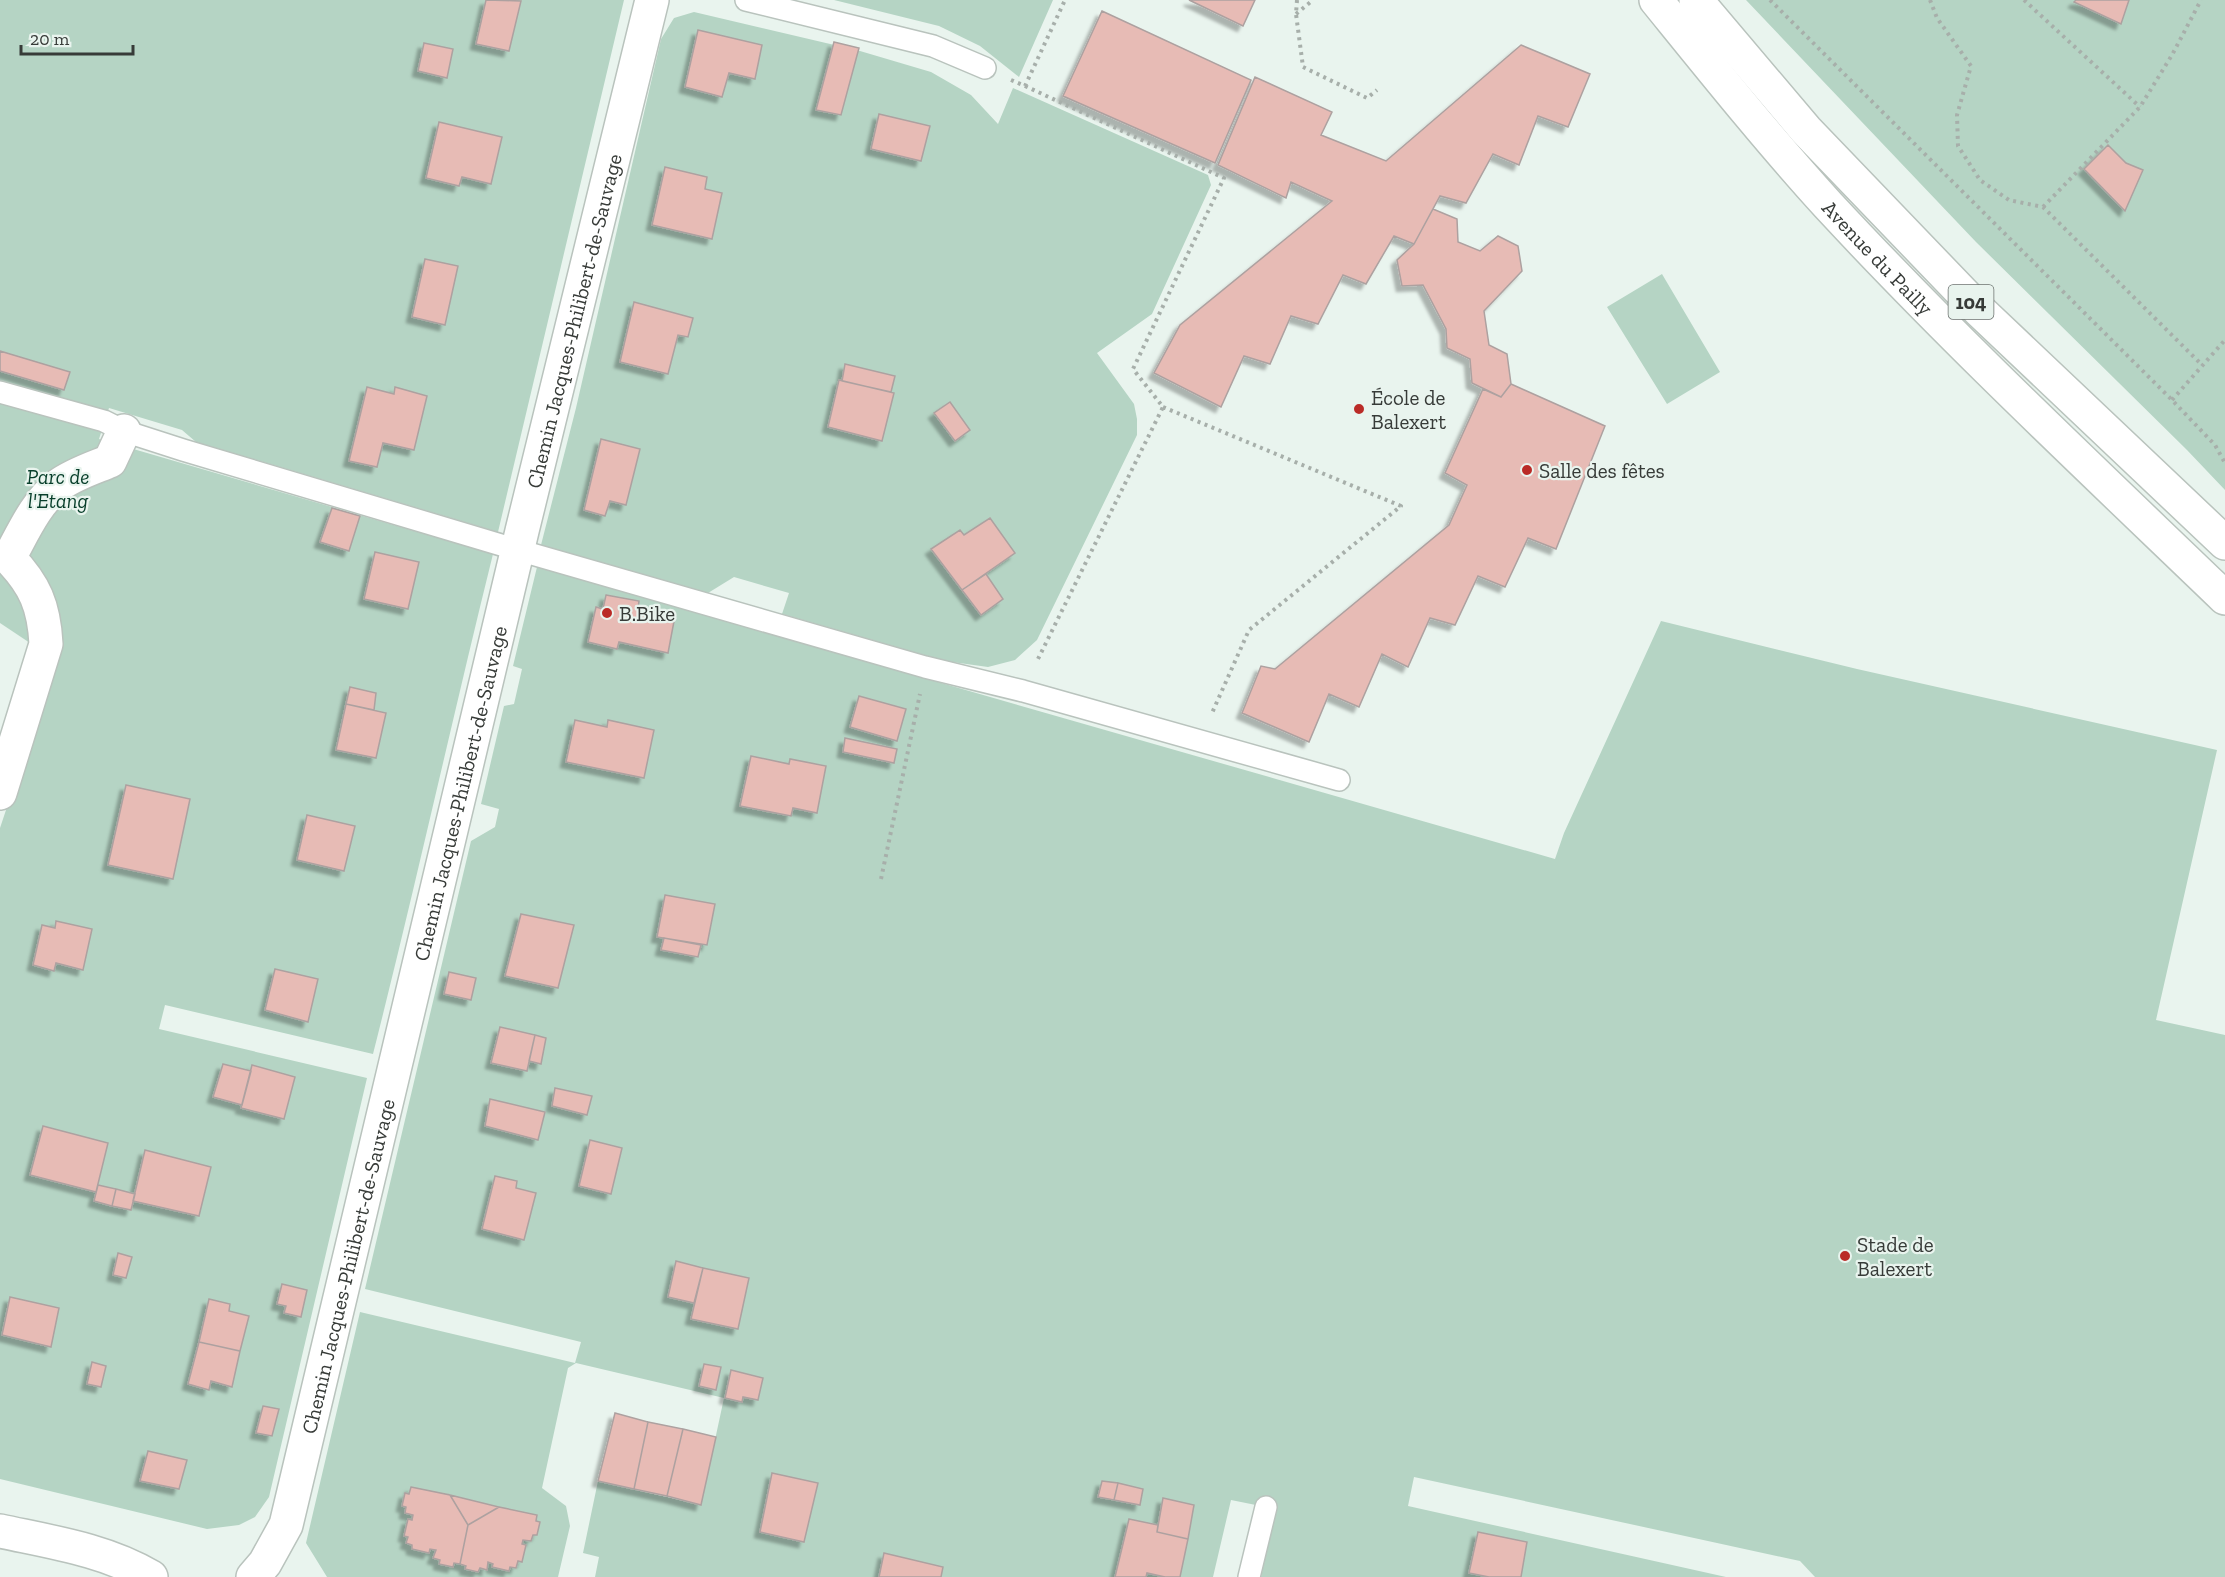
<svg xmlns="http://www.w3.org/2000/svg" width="2225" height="1577" font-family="'Zilla Slab',serif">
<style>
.green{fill:#b5d4c4}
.building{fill:#e7bbb5;stroke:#ada1a0;stroke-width:1.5;filter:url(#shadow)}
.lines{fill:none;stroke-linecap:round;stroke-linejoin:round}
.service-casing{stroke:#b9c3bd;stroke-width:24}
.pedestrian-casing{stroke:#b9c3bd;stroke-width:36}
.minor-casing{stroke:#b9c3bd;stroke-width:36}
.tertiary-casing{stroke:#b9c3bd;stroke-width:36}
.primary-casing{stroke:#b9c3bd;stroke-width:36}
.path{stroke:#a7afaa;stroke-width:4;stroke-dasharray:3 4.5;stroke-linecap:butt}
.service{stroke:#fff;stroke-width:21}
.pedestrian{stroke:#fff;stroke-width:33}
.minor{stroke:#fff;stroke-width:33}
.tertiary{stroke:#fff;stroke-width:33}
.primary{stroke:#fff;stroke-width:33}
.poi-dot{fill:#ba2b27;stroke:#e9f4ee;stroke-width:2}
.labels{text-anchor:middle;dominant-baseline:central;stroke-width:4.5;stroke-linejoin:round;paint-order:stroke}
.shield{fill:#e9f4ee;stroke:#6c726f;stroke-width:1.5}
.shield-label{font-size:20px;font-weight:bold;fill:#373b38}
.street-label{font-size:21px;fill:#373b38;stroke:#e9f4ee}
.poi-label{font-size:21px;fill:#373b38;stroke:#e9f4ee;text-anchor:start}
.park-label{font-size:21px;font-style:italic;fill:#083f2b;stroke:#e9f4ee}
</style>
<defs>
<filter id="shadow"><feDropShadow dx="-5.5" dy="5.5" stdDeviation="1.5" flood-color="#0004"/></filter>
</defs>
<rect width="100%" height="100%" fill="#e9f4ee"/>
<path class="green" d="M0 0H624L498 532 196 442 182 430 109 408 99 439 493 554C452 720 415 888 373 1054L165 1005 159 1029 367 1078 269 1497 255 1517 239 1525 207 1529 0 1479V828L31 735 51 657 0 623Z
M834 0H1053L1019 77 980 46 939 26Z
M1746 0H2225V490L2187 450 1976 242Z
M694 12 860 51 931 72 971 95 998 124 1013 88 1208 175 1211 185 1152 314 1097 353 1134 404 1137 419V435L1037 640 1015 660 988 667 945 661 782 614 789 593 734 577 708 593 541 545 576 408 661 39 674 18Z
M1662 274 1720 372 1667 404 1607 307Z
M537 567 1555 859 1564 833 1661 621 1857 669 2217 750 2156 1020 2225 1035V1577H1815L1800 1561 1414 1477 1408 1506 1726 1577H1261L1276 1509 1231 1500 1213 1577H595L599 1557 583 1553 598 1481 701 1505 724 1398 576 1363 568 1368 542 1488 566 1506 570 1526 558 1577H327L306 1543 360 1312 575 1363 581 1342 365 1289 471 841 495 827 499 809 481 804 504 706 514 704 522 669 513 666Z"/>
<path class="building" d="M486 0 521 1 509 51 476 44Z
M1189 0H1255L1243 26Z
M2076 0H2129L2121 24 2074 2Z
M1102 11 1251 80 1215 163 1063 96Z
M698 30 762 45 755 79 729 73 722 97 685 87Z
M834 42 859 48 841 115 816 110Z
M424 43 453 49 447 78 418 71Z
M1521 45 1590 74 1568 127 1538 116 1519 165 1493 154 1466 203 1440 196 1414 244 1394 236 1366 284 1343 275 1318 324 1291 316 1270 364 1244 356 1221 407 1154 373 1180 325 1332 201 1291 182 1286 198 1218 165 1255 77 1332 112 1321 135 1386 161Z
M879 114 930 126 921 161 871 149Z
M439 122 502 137 491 184 462 177 459 186 426 178Z
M2108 145 2126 163 2143 170 2125 211 2084 169Z
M665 167 707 177 705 189 722 193 712 239 652 225Z
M1433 209 1457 219 1458 242 1480 251 1498 236 1518 246 1522 271 1484 311 1489 345 1507 354 1511 384 1501 397 1472 383 1470 359 1447 348 1446 329 1423 285 1402 286 1397 260 1414 244Z
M425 259 458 266 445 325 412 317Z
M634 302 693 318 688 337 678 335 668 374 620 362Z
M0 351 70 372 64 390 0 371Z
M845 364 895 376 891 392 842 381Z
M839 380 894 393 882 441 828 427Z
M1511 384 1605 426 1556 549 1528 538 1505 587 1478 576 1455 625 1430 618 1408 667 1382 654 1359 707 1329 694 1309 742 1242 713 1261 666 1275 669 1449 525 1467 485 1445 473 1483 389 1501 397Z
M367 387 394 394 395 387 427 396 414 450 383 443 377 467 349 461Z
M950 402 970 430 955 441 934 413Z
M601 439 640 449 626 505 610 501 605 516 584 510Z
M332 508 360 516 349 551 320 542Z
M990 518 1015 553 962 590 931 549 960 530 964 535Z
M375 552 419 562 408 609 364 599Z
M986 574 1003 599 981 615 962 590Z
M606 595 639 601 638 608 675 616 668 653 619 642 617 649 588 642 596 607 603 609Z
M350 687 376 693 374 710 346 704Z
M859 696 906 709 897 741 850 727Z
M346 704 386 713 376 758 336 750Z
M575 720 607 727 608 720 654 730 644 778 566 762Z
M845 738 897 749 894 763 843 752Z
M751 756 789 764 790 759 826 766 817 813 793 808 791 816 740 806Z
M126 785 190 799 173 879 108 865Z
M307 815 355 826 344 871 297 860Z
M665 895 715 904 707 945 657 937Z
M521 914 574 925 558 988 505 976Z
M56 921 92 929 83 970 56 963 54 971 33 965 42 925 55 928Z
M664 938 701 945 698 957 661 950Z
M275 969 318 979 308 1022 265 1010Z
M449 972 476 978 471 1000 444 994Z
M500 1027 535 1035 527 1071 491 1063Z
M535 1035 546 1038 541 1064 529 1061Z
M223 1064 251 1071 242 1105 213 1097Z
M252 1065 295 1077 284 1119 241 1108Z
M555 1088 592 1096 587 1115 552 1106Z
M490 1099 545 1112 538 1140 485 1126Z
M43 1126 108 1143 96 1192 30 1175Z
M590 1140 622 1148 611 1194 579 1186Z
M145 1150 211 1167 199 1216 133 1201Z
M495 1176 517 1181 516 1188 536 1193 524 1240 482 1229Z
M98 1185 116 1189 112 1206 94 1201Z
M116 1189 135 1194 131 1210 112 1206Z
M118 1253 132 1257 126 1278 113 1275Z
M676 1261 703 1268 694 1303 668 1297Z
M703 1268 749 1278 738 1329 691 1319Z
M282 1284 307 1290 301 1317 284 1313 286 1306 277 1304Z
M10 1297 59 1308 51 1347 2 1335Z
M209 1299 230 1304 229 1311 249 1316 240 1351 199 1342Z
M199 1342 240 1351 232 1387 211 1381 209 1390 188 1384Z
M92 1362 106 1366 101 1387 87 1384Z
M704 1364 721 1367 716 1390 699 1386Z
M731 1370 763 1378 758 1400 743 1397 742 1402 725 1398Z
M263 1406 279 1409 272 1436 256 1433Z
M615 1413 648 1422 634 1489 598 1481Z
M648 1422 683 1429 667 1496 634 1489Z
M683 1429 716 1437 701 1505 667 1496Z
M148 1451 187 1460 179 1489 140 1481Z
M772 1473 818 1483 804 1542 760 1532Z
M1102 1481 1118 1483 1114 1500 1098 1497Z
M1118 1483 1143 1489 1140 1505 1114 1500Z
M411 1487 450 1495 468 1525 460 1564 454 1563 453 1567 439 1564 440 1560 433 1558 436 1550 430 1549 429 1553 412 1549V1545L406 1543 408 1537 404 1536 408 1519 412 1520 413 1515 405 1513 406 1507 402 1506 405 1493 409 1494Z
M450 1495 499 1507 468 1525Z
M1163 1498 1194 1505 1188 1539 1157 1532Z
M499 1507 537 1515 536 1521 540 1522 537 1535H533L531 1541 523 1540 522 1544 526 1545 522 1562 518 1561 516 1568 510 1567 509 1571 492 1567 493 1564 488 1562 487 1570 480 1568 478 1572 465 1569 466 1566 460 1564 468 1525Z
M1129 1519 1158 1525 1157 1532 1188 1539 1180 1577H1165L1147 1573 1146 1577H1115Z
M1478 1532 1527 1542 1521 1577H1489L1469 1573Z
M884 1553 943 1567 941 1577H879Z"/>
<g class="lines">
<g class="service-casing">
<path id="service" d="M746 0 933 46 985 68
M0 392 104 421 124 431 183 450 518 550 925 667 1023 691 1339 780
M1249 1577 1266 1507"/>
</g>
<g class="pedestrian-casing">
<path id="pedestrian" d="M0 793 46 644C44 606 35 585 9 558 23 533 36 502 59 485 74 474 93 468 110 461L124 431"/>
</g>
<g class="minor-casing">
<g id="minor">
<path id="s1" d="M253 1577 265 1563 286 1525 522 531 652 0"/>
</g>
</g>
<g class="tertiary-casing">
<path id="tertiary" d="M0 1531C51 1542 106 1550 151 1577"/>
</g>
<g class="primary-casing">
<g id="primary">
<path id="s2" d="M1656 0C1712 69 1768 139 1828 205 1955 342 2091 469 2225 598"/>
<path d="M1696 0 1806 130 1980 311 2225 543"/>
</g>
</g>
<path class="path" d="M1297 0 1296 14 1303 67 1367 98 1377 90
M1770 0 2172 400 2215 445 2225 463
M1930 0 1937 18 1971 66 1957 115 1958 146 1980 180 2009 200 2043 207 2202 365
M2024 0 2140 107
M1296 14 1313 0
M1011 80 1025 86 1065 0
M1025 86 1224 178 1133 369 1163 407 1036 663
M2043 207 2140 107 2172 55 2201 0
M2172 400 2225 340
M1163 407 1401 506 1249 630 1212 713
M881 879 920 694"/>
<use href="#service" class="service"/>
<use href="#pedestrian" class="pedestrian"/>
<use href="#minor" class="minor"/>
<use href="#tertiary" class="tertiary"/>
<use href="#primary" class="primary"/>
</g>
<g class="poi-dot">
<circle cx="1359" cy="409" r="6"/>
<circle cx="1527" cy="470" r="6"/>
<circle cx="607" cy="613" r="6"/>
<circle cx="1845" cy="1256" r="6"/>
</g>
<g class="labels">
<rect class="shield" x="1948.5" y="285" width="45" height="34" rx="4.5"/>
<g class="shield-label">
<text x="1971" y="302">104</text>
</g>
<g class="street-label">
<text stroke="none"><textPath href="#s2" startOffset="340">Avenue du Pailly</textPath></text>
<text stroke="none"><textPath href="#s1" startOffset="1300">Chemin Jacques-Philibert-de-Sauvage</textPath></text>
<text stroke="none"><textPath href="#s1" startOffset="814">Chemin Jacques-Philibert-de-Sauvage</textPath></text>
<text stroke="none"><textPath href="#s1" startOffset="328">Chemin Jacques-Philibert-de-Sauvage</textPath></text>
</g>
<g class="poi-label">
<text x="1371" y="397">École de<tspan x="1371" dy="24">Balexert</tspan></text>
<text x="1539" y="470">Salle des fêtes</text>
<text x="619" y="613">B.Bike</text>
<text x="1857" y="1244">Stade de<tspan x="1857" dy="24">Balexert</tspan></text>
</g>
<g class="park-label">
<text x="58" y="476">Parc de<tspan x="58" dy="24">l'Etang</tspan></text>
</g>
</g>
<path d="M21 45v9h112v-9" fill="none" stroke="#373b38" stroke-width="3"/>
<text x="30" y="45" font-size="18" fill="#373b38" stroke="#e9f4ee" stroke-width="4.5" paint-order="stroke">20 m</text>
</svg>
